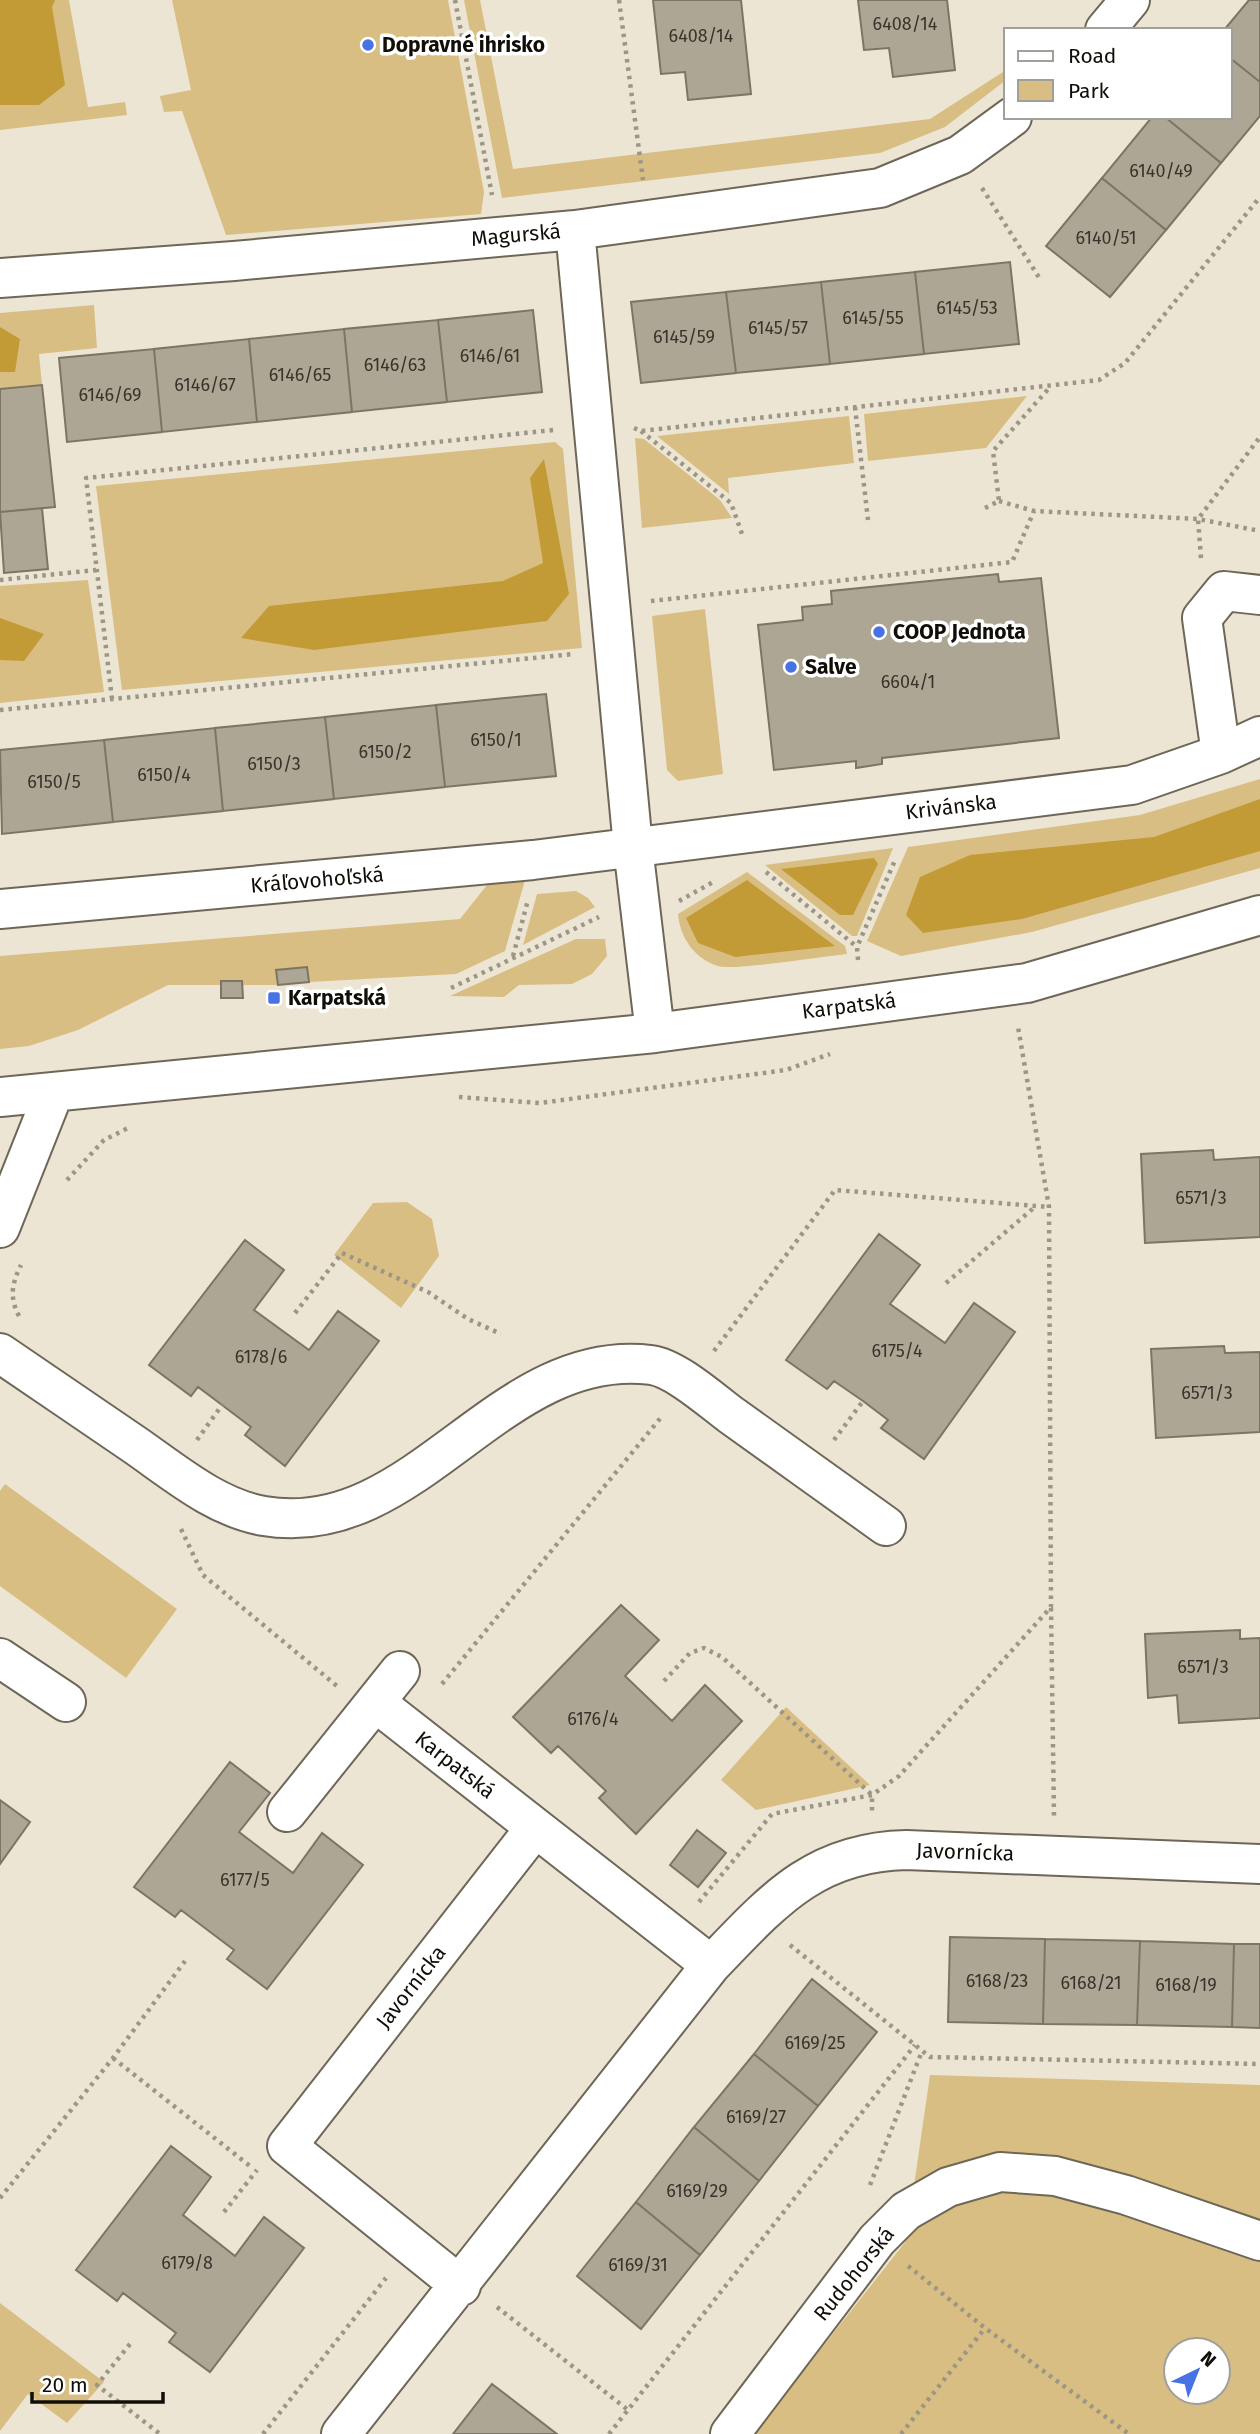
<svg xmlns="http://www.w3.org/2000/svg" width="1260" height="2434" font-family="'Fira Sans',sans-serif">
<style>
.green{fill:#d8be83;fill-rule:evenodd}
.forest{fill:#c39b36}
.building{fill:#aea695;stroke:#7c7565;stroke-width:2}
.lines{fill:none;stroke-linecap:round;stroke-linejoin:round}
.minor-casing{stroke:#6e6757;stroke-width:42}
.path{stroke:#9c9688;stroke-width:4.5;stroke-dasharray:3.5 5;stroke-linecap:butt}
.minor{stroke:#fff;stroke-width:38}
.poi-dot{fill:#4871e4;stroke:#fff;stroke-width:2.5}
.labels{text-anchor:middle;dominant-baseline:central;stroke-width:7;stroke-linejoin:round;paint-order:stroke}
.number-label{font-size:18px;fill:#38342b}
.poi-label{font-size:21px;font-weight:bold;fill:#110e08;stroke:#fff;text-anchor:start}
.street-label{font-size:21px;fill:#110e08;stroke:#fff}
</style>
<rect width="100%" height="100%" fill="#ede5d3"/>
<path class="green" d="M0 0H69L88 107 125 102 127 115 0 130Z
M172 0H448L484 192 481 214 226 235 182 111 164 112 160 96 191 90Z
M464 0H480L513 169 930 119 1006 70V80L945 127 880 153 502 198Z
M94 305 97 348 39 354 42 385 0 389V313Z
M1027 396 986 448 868 461 864 414Z
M849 416 854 463 728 478 729 494 657 436Z
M635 438 644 439 720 500 732 518 642 528Z
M555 442 563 449 582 648 122 690 96 486Z
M88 580 104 692 0 703V586Z
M705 609 723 774 678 781 667 770 652 616Z
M1260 779V868L1032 932 901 956 867 941 908 847 1140 815Z
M893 848 857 936H852L765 865Z
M747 872 845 946 847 954C826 956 732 971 718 966 695 959 680 938 678 914Z
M491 880H525L505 951 456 974 309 982 307 967 276 970 278 985H168L78 1030 29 1046 0 1049V956L460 919Z
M576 891 588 898 595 907 523 945 537 894Z
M576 939H605L607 956 592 974 572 984 519 985 504 997 450 996Z
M407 1202 432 1219 439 1256 401 1308 334 1255 373 1203Z
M5 1484 177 1609 126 1678 0 1586V1491Z
M786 1707 870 1785 756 1810 721 1780Z
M930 2075 1260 2085V2434H754L906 2241ZM1176 2350H1218V2392H1176Z
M0 2303 104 2382 67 2423 28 2394 0 2431Z"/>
<path class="forest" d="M0 0H55L52 7 65 85 39 105H0Z
M0 327 20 339 15 372H0Z
M544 459 569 594 547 621 314 650 241 638 269 606 503 581 543 563 530 478Z
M0 618 44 634 24 661 0 660Z
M1260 799V851L1022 919 923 933 906 915 920 877 970 855 1154 837Z
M874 858 878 864 853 915H840L781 869Z
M747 880 835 946 735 957 698 943 686 918Z"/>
<path class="building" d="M653 0H741L751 94 688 100 685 72 661 74Z
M858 0H947L955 70 893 77 889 48 864 50Z
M1249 0H1260V82L1230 58V30H1224Z
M1230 58 1260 82V116L1221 163 1165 117H1230Z
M1152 117H1165L1221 163 1166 230 1102 178Z
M1102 178 1166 230 1110 297 1046 246Z
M1010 262 1019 344 924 354 915 272Z
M915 272 924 354 830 364 821 282Z
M821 282 830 364 736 373 726 292Z
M726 292 736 373 641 383 631 302Z
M533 310 542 392 447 402 438 320Z
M438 320 447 402 352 412 344 329Z
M344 329 352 412 257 422 249 339Z
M249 339 257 422 162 432 154 349Z
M154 349 162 432 67 442 59 358Z
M42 385 55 507 0 512V389Z
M42 508 48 569 4 573 0 512Z
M998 574 999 582 1041 578 1059 738 882 758V764L856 768V761L774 770 758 625 803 620 802 607 832 604 831 591Z
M546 694 556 776 445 787 436 705Z
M436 705 445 787 334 799 325 717Z
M325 717 334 799 223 811 215 728Z
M215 728 223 811 113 822 104 740Z
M104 740 113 822 2 834 0 750Z
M307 967 309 982 278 985 276 970Z
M221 981H242L243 998H221Z
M1213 1150 1214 1160 1260 1157V1237L1145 1243 1141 1154Z
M879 1234 920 1265 890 1304 945 1343 974 1303 1015 1332 924 1459 881 1428 888 1420 863 1401 834 1381 827 1389 786 1360Z
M245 1240 284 1270 254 1310 309 1350 338 1311 379 1341 285 1466 245 1435 251 1427 222 1405 198 1387 191 1396 149 1365Z
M1224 1346 1225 1353 1260 1352V1432L1156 1438 1151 1349Z
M621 1605 659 1640 625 1676 672 1721 705 1685 742 1721 636 1834 599 1798 606 1791 558 1746 551 1753 513 1717Z
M1240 1630V1639L1260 1638V1718L1179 1723 1177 1695 1148 1698 1145 1634Z
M230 1762 270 1793 239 1832 293 1873 322 1833 363 1865 267 1989 227 1959 234 1950 181 1910 175 1917 134 1887Z
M0 1800 30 1822 0 1864Z
M697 1830 726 1853 698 1887 670 1865Z
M950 1937 1045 1939 1043 2024 948 2022Z
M1045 1939 1140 1941 1137 2025 1043 2024Z
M1140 1941 1234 1944 1232 2027 1137 2025Z
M1234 1944H1260V2028L1232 2027Z
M812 1979 877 2032 818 2106 754 2054Z
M754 2054 818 2106 759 2181 694 2127Z
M694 2127 759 2181 700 2255 636 2202Z
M171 2146 211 2177 183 2215 235 2256 264 2217 304 2248 210 2372 169 2342 176 2333 123 2293 117 2301 76 2270Z
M636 2202 700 2255 641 2329 577 2276Z
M492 2384 557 2434H453Z"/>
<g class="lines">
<g class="minor-casing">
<path id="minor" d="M1105 30 1130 0
M575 230 633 847 655 1033
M0 278 234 261 575 230 880 188 960 155 1012 117
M1221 754 1202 618 1224 591 1260 595
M0 909 533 860 1132 785 1221 754 1260 736
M0 1097 655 1033 1027 983 1260 915
M0 1228 54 1092
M0 1353C45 1384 90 1414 135 1445 174 1472 216 1508 264 1516 416 1542 498 1346 651 1365 675 1368 711 1400 731 1415 783 1452 834 1489 886 1526
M0 1658 66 1702
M375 1702 711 1965
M287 1812 400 1671
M461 2286 287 2146 535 1828
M341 2434 711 1965C771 1903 813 1852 906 1850L1260 1864
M730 2434 877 2240 906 2211 948 2187 1000 2172 1055 2176 1126 2195 1260 2241"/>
</g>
<path class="path" d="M455 0 492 195
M619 0 643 180
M982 188 1040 279
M855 407 868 520
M634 428 641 431 1099 380 1125 363 1260 197
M641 431 731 503 742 534
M999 501 1034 511
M985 508 999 501 993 451 1051 386
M1201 558 1198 519 1260 437
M0 580 96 570
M651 601 1012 562 1034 511 1198 519 1260 531
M112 699 86 478 554 430
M0 710 574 654
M766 872 857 947
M679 901 715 881
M513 956 528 900
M858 960 857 947 896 858
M451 988 599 917
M459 1097 540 1103 786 1070 830 1054
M67 1180 104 1140 128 1128
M946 1283 1036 1206
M295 1313 342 1253 428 1292 468 1319 501 1334
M19 1316C9 1297 12 1283 21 1265
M714 1351 835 1190 1049 1207
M197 1440 222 1405
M834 1440 863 1401
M181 1529 203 1575 337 1686
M1051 1608 1054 1816
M664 1681 690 1653 704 1648 722 1657 872 1795V1812
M442 1684 663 1415
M699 1902 772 1814 872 1795 899 1776 1051 1607 1049 1207 1018 1027
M790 1945 930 2057 1260 2064
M113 2058 250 2166
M870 2185 922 2051
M0 2198 113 2058 185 1961
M224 2212 257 2170
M908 2266 985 2328 1129 2434
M497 2307 628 2410
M130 2344 97 2385 160 2434
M263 2434 386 2278
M609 2434 915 2045
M901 2434 985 2328"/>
<use href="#minor" class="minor"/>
</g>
<g class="poi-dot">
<circle cx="368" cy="45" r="7"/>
<circle cx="879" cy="632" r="7"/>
<circle cx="791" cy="667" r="7"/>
<rect x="267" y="991" width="14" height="14" rx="3.5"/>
</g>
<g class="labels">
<g class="number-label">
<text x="905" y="24">6408/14</text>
<text x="701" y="36">6408/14</text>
<text x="1161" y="171">6140/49</text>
<text x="1106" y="238">6140/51</text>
<text x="967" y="308">6145/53</text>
<text x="873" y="318">6145/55</text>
<text x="778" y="328">6145/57</text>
<text x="684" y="337">6145/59</text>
<text x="490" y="356">6146/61</text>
<text x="395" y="365">6146/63</text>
<text x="300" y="375">6146/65</text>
<text x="205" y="385">6146/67</text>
<text x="110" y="395">6146/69</text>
<text x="908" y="682">6604/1</text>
<text x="496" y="740">6150/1</text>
<text x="385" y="752">6150/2</text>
<text x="274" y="764">6150/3</text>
<text x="164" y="775">6150/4</text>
<text x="54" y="782">6150/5</text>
<text x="1201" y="1198">6571/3</text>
<text x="897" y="1351">6175/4</text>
<text x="261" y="1357">6178/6</text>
<text x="1207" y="1393">6571/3</text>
<text x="1203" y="1667">6571/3</text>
<text x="593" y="1719">6176/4</text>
<text x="245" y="1880">6177/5</text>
<text x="997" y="1981">6168/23</text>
<text x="1091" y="1983">6168/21</text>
<text x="1186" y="1985">6168/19</text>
<text x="815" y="2043">6169/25</text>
<text x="756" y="2117">6169/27</text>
<text x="697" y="2191">6169/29</text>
<text x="187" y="2263">6179/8</text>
<text x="638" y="2265">6169/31</text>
</g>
<g class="poi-label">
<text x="382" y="45">Dopravné ihrisko</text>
<text x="893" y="632">COOP Jednota</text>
<text x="805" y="667">Salve</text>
<text x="288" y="998">Karpatská</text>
</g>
<g class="street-label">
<text transform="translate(516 235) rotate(-5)">Magurská</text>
<text transform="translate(951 807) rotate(-7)">Krivánska</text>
<text transform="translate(317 880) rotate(-5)">Kráľovohoľská</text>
<text transform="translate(849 1006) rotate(-7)">Karpatská</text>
<text transform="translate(455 1765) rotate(38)">Karpatská</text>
<text transform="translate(965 1852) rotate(2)">Javornícka</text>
<text transform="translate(411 1987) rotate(-52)">Javornícka</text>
<text transform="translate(854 2274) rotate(-51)">Rudohorská</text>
</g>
</g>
<rect x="1004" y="28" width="228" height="91" fill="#ffffff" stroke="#a09f9c" stroke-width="2"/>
<rect x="1018" y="51" width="35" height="10" fill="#ffffff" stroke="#a09f9c" stroke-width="2"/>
<text x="1068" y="63" font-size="21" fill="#110e08">Road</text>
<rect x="1018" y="80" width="35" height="21" fill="#d8be83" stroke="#a09f9c" stroke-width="2"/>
<text x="1068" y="98" font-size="21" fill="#110e08">Park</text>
<g transform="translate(1197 2371) rotate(43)"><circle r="33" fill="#ffffff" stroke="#a09f9c" stroke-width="2"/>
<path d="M0-5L12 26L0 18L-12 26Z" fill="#4871e4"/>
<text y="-10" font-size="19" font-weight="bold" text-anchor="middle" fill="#110e08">N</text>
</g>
<path d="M32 2392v10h131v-10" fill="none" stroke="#110e08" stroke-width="3.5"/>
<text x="42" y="2392" font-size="21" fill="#110e08" stroke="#ffffff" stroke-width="5" paint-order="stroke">20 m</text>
</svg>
